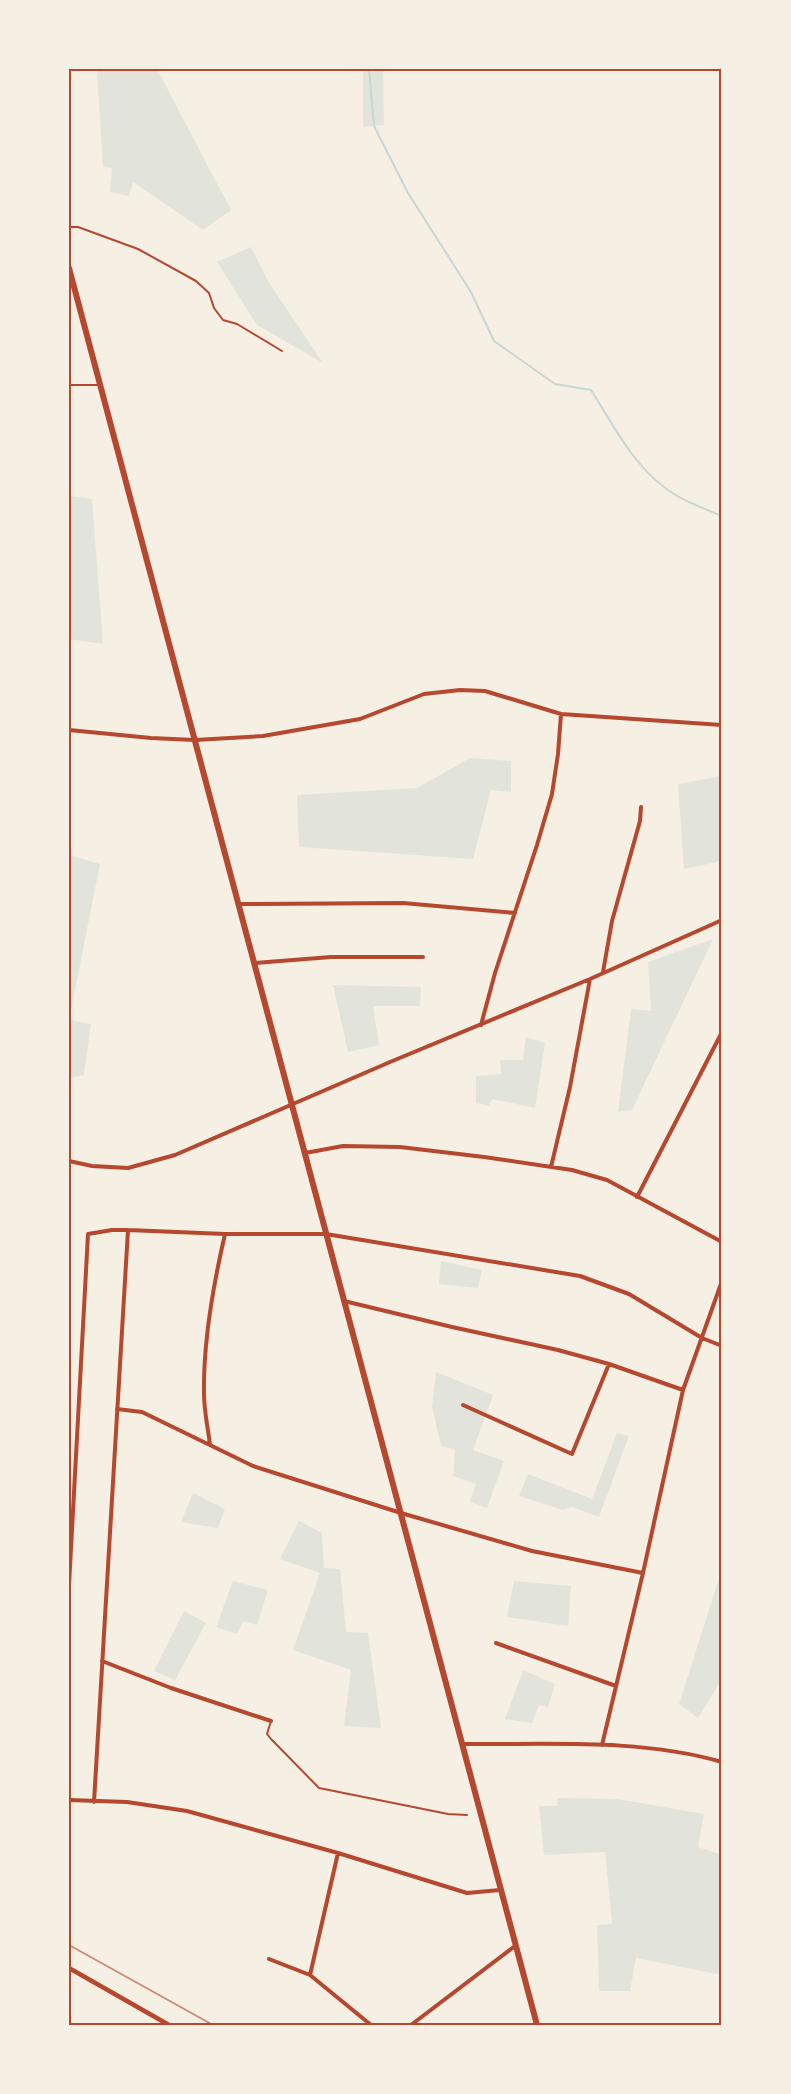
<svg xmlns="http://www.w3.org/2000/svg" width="791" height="2094" font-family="Merriweather,serif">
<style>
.green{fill:#e2e4dc}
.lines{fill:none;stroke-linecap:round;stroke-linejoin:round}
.stream{stroke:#c9d6d2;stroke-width:2}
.service{stroke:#b5482f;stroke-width:2}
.minor{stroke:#b5482f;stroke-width:4}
.tertiary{stroke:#b5482f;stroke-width:4.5}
.primary{stroke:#b5482f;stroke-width:6}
.rail{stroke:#cf8b77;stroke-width:2}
.neatline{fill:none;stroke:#b5482f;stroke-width:2}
</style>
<rect width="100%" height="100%" fill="#f6efe4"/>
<path class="green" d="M97 69H157L231 210 203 230 133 182 129 196 110 192 112 168 103 167Z
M363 69H383L384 125 363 127Z
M251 247 268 281 323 363 257 325 217 262Z
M69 496 92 499 103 644 69 639Z
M470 758 511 761V792L491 790 473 859 299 847 297 795 417 788Z
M722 776V861L684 869 678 784Z
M69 855 100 864 69 1020 91 1024 84 1075 69 1078Z
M713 939 632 1110 618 1112 631 1009 651 1011 648 962Z
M333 985 421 987 420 1006H373L379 1045 348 1052Z
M526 1037 545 1043 535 1108 492 1099 489 1106 476 1103V1076L501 1074 500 1060H523Z
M441 1261 482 1270 478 1288 439 1284Z
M436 1372 493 1395 473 1450 504 1461 487 1508 470 1502 476 1484 453 1476 455 1449 441 1446 432 1407Z
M617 1433 629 1436 599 1517 572 1507 563 1510 519 1496 528 1474 592 1499Z
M193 1493 225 1509 218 1528 181 1522Z
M299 1521 322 1533 324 1568 340 1569 346 1632 368 1633 381 1728 344 1726 351 1670 293 1650 320 1573 280 1559Z
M722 1569V1679L698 1718 679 1704Z
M233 1581 268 1590 257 1625 243 1621 237 1634 216 1627Z
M514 1581 571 1586 568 1626 507 1617Z
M184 1611 206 1623 175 1680 154 1671Z
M523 1670 555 1684 548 1707 539 1705 532 1723 505 1719Z
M557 1798 617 1799 704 1814 698 1847 722 1855V1975L636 1958 630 1991H599L597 1925 612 1924 605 1852 544 1855 539 1806H558Z"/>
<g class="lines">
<path class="stream" d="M369 69 374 126 408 193 471 292 494 341 555 384 591 390C612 423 632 463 664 487 680 500 703 508 722 516"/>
<path class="service" d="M69 227H78L138 249 196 281 209 293 214 308 223 320 237 324 282 351
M69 385H97
M271 1721 267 1734 271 1739 319 1788 448 1814 467 1815"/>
<path class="minor" d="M69 730 151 738 195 740 263 736 360 719 424 694 460 690 485 691 561 714 722 725
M239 904 403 903 515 913
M255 963 331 957H423
M603 972 612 921 640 821 641 807
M481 1025 495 973 537 845 552 794 558 754 561 714
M305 1153 343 1146 400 1147 484 1157 572 1170 607 1180 722 1242
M69 1161 92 1166 128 1168 175 1155 390 1062 590 979 722 920
M551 1167 570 1087 590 979
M637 1197 722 1032
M344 1301 452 1327 558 1350 609 1364 683 1390
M463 1405 572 1454 609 1364
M117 1409 142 1412 253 1466 401 1513 532 1551 643 1573
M210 1445C208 1428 204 1411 204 1394 203 1341 213 1286 225 1234
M69 1585 88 1234 112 1230H128L225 1234H326L580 1276 629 1294 702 1338 722 1346
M496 1643 616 1686
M102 1661 171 1688 271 1721
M462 1744C548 1745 639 1738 722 1762
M602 1745 643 1573 683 1390 722 1281
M69 1800 127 1802 187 1811 338 1853 467 1893 500 1890
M94 1802 128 1230
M269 1959 310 1975 371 2025
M310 1975 338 1853
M411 2025 515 1946"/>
<path class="tertiary" d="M69 1968 169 2025"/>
<path class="primary" d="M69 268 537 2025"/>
<path class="rail" d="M69 1945 213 2025"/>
</g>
<rect width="791" height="2094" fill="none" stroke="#f6efe4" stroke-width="141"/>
<rect x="70" y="70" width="650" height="1954" class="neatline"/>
</svg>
